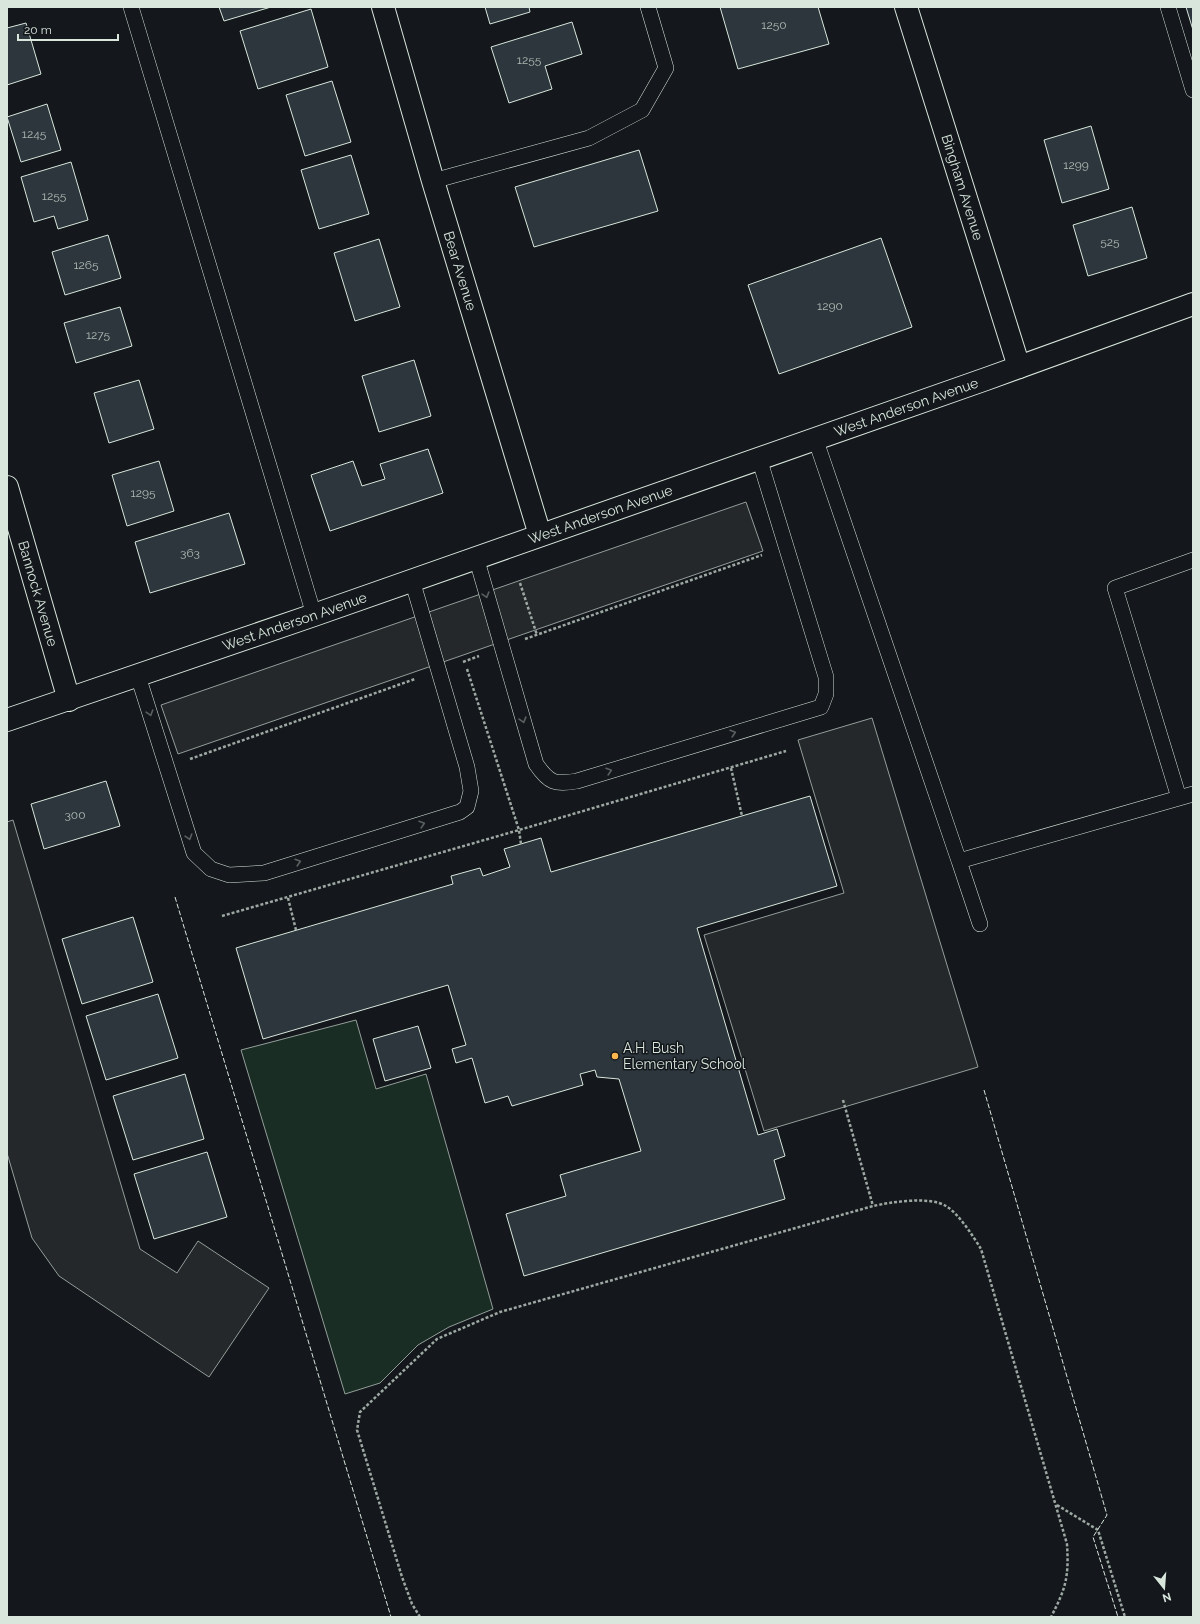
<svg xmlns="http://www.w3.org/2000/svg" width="1200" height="1624" font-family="Raleway,sans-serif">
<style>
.green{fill:#1a2d24;stroke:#939e99}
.parking{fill:#24282b;stroke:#939e99}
.building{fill:#2c363c;stroke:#d8e6dc}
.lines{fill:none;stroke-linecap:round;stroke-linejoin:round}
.lane-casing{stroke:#d8e6dc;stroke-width:16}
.street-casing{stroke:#d8e6dc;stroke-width:24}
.secondary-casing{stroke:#d8e6dc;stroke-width:24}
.path{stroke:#9da8a2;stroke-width:2.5;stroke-dasharray:3 2;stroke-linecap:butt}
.lane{stroke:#14181c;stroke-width:15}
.street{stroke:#14181c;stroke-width:22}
.secondary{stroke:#14181c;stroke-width:22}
.fence{stroke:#d8e6dc;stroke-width:1;stroke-dasharray:5 2;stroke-linecap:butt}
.oneway{stroke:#59605f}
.poi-dot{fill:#ffb74d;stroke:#14181c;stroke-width:1.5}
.labels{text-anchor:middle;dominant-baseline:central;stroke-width:3;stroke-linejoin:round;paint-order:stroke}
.number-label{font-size:12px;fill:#adbab4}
.street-label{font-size:14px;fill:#d8e6dc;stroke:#14181c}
.poi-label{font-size:14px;fill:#d8e6dc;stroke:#14181c;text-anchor:start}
</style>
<rect width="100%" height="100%" fill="#14181c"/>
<path class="green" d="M356 1020 376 1089 426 1074 493 1309 449 1327 418 1345 380 1383 345 1394 241 1050Z"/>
<path class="parking" d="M746 502 763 551 178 754 161 705Z
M872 718 978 1067 764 1131 704 935 844 893 798 740Z
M13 820 140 1249 177 1273 198 1241 269 1288 209 1377 59 1276 32 1238 7 1153V822Z"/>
<path class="building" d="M219 7H271L224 21Z
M485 7H529L530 12 490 24Z
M720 7H818L829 44 738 69Z
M1186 7H1193V30Z
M311 9 328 67 258 89 240 31Z
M572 22 582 54 545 66 552 89 509 103 491 47Z
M26 23 41 74 7 85V28Z
M332 81 351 142 305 156 286 95Z
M47 104 61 150 21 162 7 117Z
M1091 126 1109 189 1062 203 1044 140Z
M639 150 658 211 534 247 515 187Z
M351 155 369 214 319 229 301 170Z
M71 162 88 220 58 229 54 216 34 222 21 177Z
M1132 207 1147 258 1088 276 1073 225Z
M108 235 121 278 65 295 52 252Z
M881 238 912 327 779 374 748 285Z
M379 239 400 307 355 321 334 253Z
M120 307 132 346 76 363 64 323Z
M414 360 431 416 379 432 362 376Z
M139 380 154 429 109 443 94 393Z
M428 449 443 493 330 531 311 475 353 461 362 486 385 479 380 464Z
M159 461 174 511 127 526 112 475Z
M229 513 245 564 150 593 135 542Z
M106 781 120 826 44 849 31 804Z
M810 796 837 886 697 928 758 1135 777 1129 785 1156 774 1160 785 1199 524 1276 506 1214 566 1196 560 1175 641 1151 619 1079 597 1077 595 1070 580 1074 583 1085 512 1106 508 1096 485 1103 472 1058 456 1063 452 1049 466 1045 448 985 263 1039 236 948 453 884 451 876 480 868 483 876 510 867 504 849 541 838 551 872Z
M133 917 153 982 82 1004 62 939Z
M158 994 178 1058 106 1080 86 1016Z
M418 1026 431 1068 385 1081 373 1039Z
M185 1074 204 1139 133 1160 113 1096Z
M207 1152 227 1217 154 1239 134 1174Z"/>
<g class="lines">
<g class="lane-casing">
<path id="lane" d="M131 7 314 615
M1168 7 1193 90
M433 181 589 138 642 110 666 68 648 7
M815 438 959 861
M476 557 536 764C549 783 555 785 577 781L821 707 826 694V677L759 458
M138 676 194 853 211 869 229 875 264 873 460 812 467 807 471 791 467 767 412 580
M1179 798 1193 794
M980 924 959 861 1179 798 1115 588 1193 560"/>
</g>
<g class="street-casing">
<g id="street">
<path id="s1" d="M383 7 433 181 540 535"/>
<path id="s2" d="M906 7 1019 367"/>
<path id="s3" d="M7 487 69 700"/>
</g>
</g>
<g class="secondary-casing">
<g id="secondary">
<path id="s4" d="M7 720 314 615 986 379 1193 304"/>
</g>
</g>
<path class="path" d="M520 583 537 635
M525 639 762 555
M463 662 479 656
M467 669 519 830 786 751
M190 759 415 679
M731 768 742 816
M288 898 296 930
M222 916 519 830 521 844
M843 1100 873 1206
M1057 1505 1098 1530 1125 1617
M420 1617 412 1604 402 1577 357 1430 360 1412 437 1339 500 1312 873 1206C891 1202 930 1196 946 1206 959 1214 973 1236 981 1249L1067 1544C1069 1577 1066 1588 1051 1617"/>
<use href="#lane" class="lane"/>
<use href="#street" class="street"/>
<use href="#secondary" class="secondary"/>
<path class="fence" d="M175 897 391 1617
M984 1090 1107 1515 1093 1537 1118 1617"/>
</g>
<defs><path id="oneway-chevron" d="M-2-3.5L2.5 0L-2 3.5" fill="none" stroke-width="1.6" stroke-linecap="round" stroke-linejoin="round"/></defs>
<g class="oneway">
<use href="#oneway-chevron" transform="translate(486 595) rotate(74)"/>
<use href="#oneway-chevron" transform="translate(150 713) rotate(73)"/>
<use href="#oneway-chevron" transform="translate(523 720) rotate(74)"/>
<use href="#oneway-chevron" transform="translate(733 733) rotate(-17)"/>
<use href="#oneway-chevron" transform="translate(609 771) rotate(-17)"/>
<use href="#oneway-chevron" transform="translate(422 824) rotate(-17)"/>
<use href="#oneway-chevron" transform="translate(189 837) rotate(73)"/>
<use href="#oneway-chevron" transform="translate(298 862) rotate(-17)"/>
</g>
<circle class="poi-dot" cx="615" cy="1056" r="4"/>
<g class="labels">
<g class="number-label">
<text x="774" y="25">1250</text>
<text x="529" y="60">1255</text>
<text x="34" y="134">1245</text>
<text x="1076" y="165">1299</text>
<text x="54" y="196">1255</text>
<text x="1110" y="242">525</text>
<text x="86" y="265">1265</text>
<text x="830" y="306">1290</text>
<text x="98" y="335">1275</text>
<text x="143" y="493">1295</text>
<text x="190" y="553">363</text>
<text x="75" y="815">300</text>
</g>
<g class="street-label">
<text stroke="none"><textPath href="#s2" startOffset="189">Bingham Avenue</textPath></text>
<text stroke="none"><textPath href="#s1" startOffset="275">Bear Avenue</textPath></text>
<text stroke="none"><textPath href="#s4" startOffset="952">West Anderson Avenue</textPath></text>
<text stroke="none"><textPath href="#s4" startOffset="628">West Anderson Avenue</textPath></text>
<text stroke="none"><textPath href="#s3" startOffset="111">Bannock Avenue</textPath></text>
<text stroke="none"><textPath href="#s4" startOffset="304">West Anderson Avenue</textPath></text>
</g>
<g class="poi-label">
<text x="623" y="1048">A.H. Bush<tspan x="623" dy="16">Elementary School</tspan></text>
</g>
</g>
<rect width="1200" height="1624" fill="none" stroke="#d8e6dc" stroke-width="16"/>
<g transform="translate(1164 1588) rotate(163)" stroke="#14181c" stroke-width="3" paint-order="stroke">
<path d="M0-3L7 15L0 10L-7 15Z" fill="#d8e6dc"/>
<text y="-6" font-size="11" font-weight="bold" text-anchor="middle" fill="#d8e6dc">N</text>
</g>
<path d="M18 34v6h100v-6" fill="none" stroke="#d8e6dc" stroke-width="2"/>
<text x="24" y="34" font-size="12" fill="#d8e6dc" stroke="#14181c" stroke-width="3" paint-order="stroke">20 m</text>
</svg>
